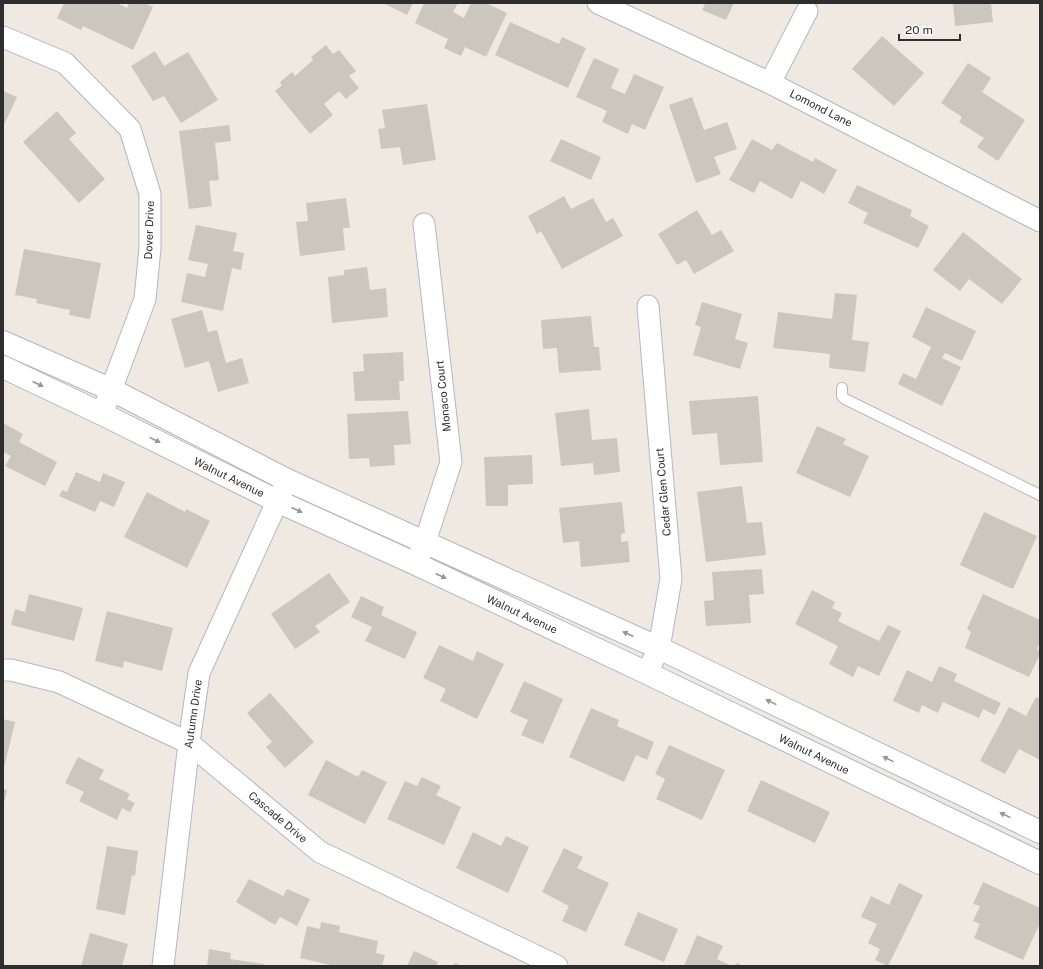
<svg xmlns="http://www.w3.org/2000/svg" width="1043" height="969" font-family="'Public Sans',sans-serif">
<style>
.building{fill:#cbc7bf}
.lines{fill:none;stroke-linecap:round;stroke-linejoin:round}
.lane-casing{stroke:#b4b7c1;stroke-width:12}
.street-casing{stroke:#b4b7c1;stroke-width:23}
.secondary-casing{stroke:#b4b7c1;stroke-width:24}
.lane{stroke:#fff;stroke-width:10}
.street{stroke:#fff;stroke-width:21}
.secondary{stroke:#fff;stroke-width:22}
.oneway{fill:#969696}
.labels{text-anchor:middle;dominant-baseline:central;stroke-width:3;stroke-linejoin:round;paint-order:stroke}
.street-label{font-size:11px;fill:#2e2e2e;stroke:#fff}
</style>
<rect width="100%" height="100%" fill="#efe9e1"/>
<path class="building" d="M64 3H117L127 8 129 3H145L153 7 133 50 83 26 81 30 57 18Z
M383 3H413L407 15Z
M424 3H458L453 12 464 18 471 3H486L507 13 486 57 465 47 461 56 444 48 448 39 415 23Z
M702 3H734L726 20 702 10 705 4Z
M953 3H991L993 22 955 26Z
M510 22 559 44 562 37 586 48 568 88 495 55Z
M882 36 924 73 894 106 852 69Z
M326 45 333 54 339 50 356 71 349 76 359 88 346 99 339 91 324 104 333 115 310 134 275 91 282 85 280 82 292 72 295 76 313 60 311 57Z
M155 51 164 66 188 52 218 100 181 123 164 96 153 101 131 66Z
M594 58 619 69 611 88 625 94 634 74 664 87 645 130 632 124 628 134 602 122 607 111 576 97Z
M968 63 991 78 982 92 1025 120 998 161 977 147 984 138 959 122 962 117 941 103Z
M3 91 17 97 3 127Z
M692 97 704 130 727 122 737 149 714 157 721 174 696 183 669 105Z
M427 104 436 160 403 165 400 147 381 149 378 129 385 128 382 110Z
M57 111 76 133 69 139 105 179 79 203 23 142Z
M229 125 231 141 215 143 219 180 209 181 212 206 189 209 179 131Z
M561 139 601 157 591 180 550 161Z
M752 139 772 150 777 143 813 162 815 158 837 170 824 194 801 181 792 199 760 181 754 193 729 180Z
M857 185 912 210 910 216 929 226 918 248 863 223 868 213 848 203Z
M564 196 571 209 593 198 606 222 613 218 623 236 562 269 541 231 537 234 528 216Z
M346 198 350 228H343L345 250 300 256 296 222 308 221 306 203Z
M697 210 712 235 721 230 734 251 694 274 686 260 677 265 658 234Z
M196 225 237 233 233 251 244 253 241 270 232 268 223 311 181 302 187 273 205 277 208 264 188 260Z
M963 232 1022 279 1002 304 969 279 960 291 933 270Z
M24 249 101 263 90 319 69 315 70 310 36 303 37 299 15 295Z
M367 267 370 290 386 288 388 317 332 323 328 277 344 275V270Z
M835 293 857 295 852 340 869 342 865 372 829 368 830 354 773 348 778 312 832 319Z
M702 302 742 314 735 339 748 343 740 369 693 355 701 327 695 325Z
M926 307 976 331 962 361 945 353 942 358 961 367 942 406 898 384 903 373 916 379 931 347 912 337Z
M202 310 208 332 217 330 226 363 242 358 249 383 218 392 209 361 185 368 171 319Z
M591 316 594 347H599L601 370 559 373 557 348 543 349 541 320Z
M403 352 404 381H399L400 400 355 401 353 372 364 371 363 354Z
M758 396 763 462 720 465 717 433 692 435 689 401Z
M589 409 592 440 617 438 620 472 594 475 593 463 561 466 555 413Z
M408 411 411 444 394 445 395 465 370 467 369 458 349 459 347 414Z
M3 423 23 434 19 442 57 462 45 486 5 466 11 456 3 452Z
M817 426 846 439 843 444 869 456 850 497 796 473Z
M532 455 533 484 508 485V506H486L484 457Z
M76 472 100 482 103 473 125 482 114 507 100 501 95 512 59 496 62 490 67 492Z
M742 486 747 523 762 522 766 555 706 562 697 492Z
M147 492 185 512 186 509 210 521 187 568 124 537Z
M622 502 625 533 621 534V542L628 541 630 562 581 567 579 541 563 543 559 508Z
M984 512 1037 536 1013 589 960 565Z
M762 569 764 594 749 595 751 623 706 626 704 601 714 600 712 572Z
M329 573 350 602 315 626 320 632 295 649 271 614Z
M812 590 835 602 832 608 842 613 838 621 879 641 888 625 901 631 879 676 858 666 853 677 829 664 838 646 795 624Z
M29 594 83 608 74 641 11 625 15 609 25 612Z
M983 594 1040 620V642L1037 649 1040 651V654L1029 677 965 648 971 632 967 629Z
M361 596 384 607 381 615 417 632 405 659 365 641 372 627 351 617Z
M107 611 173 628 162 671 124 661 123 668 95 661Z
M439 645 473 661 477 651 504 664 477 719 440 701 446 689 423 678Z
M939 666 957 674 954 681 1001 703 995 715 983 709 979 718 943 702 938 713 922 705 919 713 893 701 907 670 932 682Z
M524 681 563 699 543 744 521 735 528 720 510 712Z
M270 693 314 742 285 768 266 747 272 742 247 713Z
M1036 697 1040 699V760L1019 749 1005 774 980 761 1009 707 1026 716Z
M591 708 619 720 617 726 654 742 647 760 636 755 624 782 569 757Z
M3 719 15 722 4 768H3Z
M669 745 725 770 702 820 656 799 665 779 655 774Z
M78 757 104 770 99 779 130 794 127 799 135 803 130 812 122 808 117 820 79 801 84 792 65 783Z
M326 760 358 777 362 770 387 782 365 824 308 795Z
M422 777 441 786 436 795 461 807 444 845 387 819 405 781 417 786Z
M761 780 830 812 815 843 747 811Z
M3 789 7 790 4 803H3Z
M473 832 501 846 506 836 529 847 508 893 456 868Z
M107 846 138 851 135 876 132 875 125 915 96 909Z
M564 848 583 857 577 868 609 883 586 932 562 921 569 906 542 892Z
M249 879 283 896 287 889 310 899 297 926 280 917 275 925 236 902Z
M983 882 1040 908V923L1023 960 974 938 980 924 973 921 980 906 973 904Z
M899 883 923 895 888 966 875 960 880 949 868 943 877 924 861 917 871 896 889 905Z
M638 912 678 929 664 962 624 945Z
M321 922 340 926 339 932 378 941 376 953 385 955 382 966H335L300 958 307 926 320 929Z
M90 933 128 944 122 966H81Z
M697 935 723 946 717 959 732 966H684Z
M209 949 231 953 230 959 264 964V966H207Z
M414 951 438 962 436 966H407Z
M455 963 462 966H453Z
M737 963 744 966H734Z"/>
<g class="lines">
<g class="lane-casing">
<path id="lane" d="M842 388V396L845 399 1040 495"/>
</g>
<g class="street-casing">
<path id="street" d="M598 3 770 83 1040 221
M3 37 65 63 130 129 150 194V248L145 299 102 414
M770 83 807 11
M416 564 425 542 451 462 424 224
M3 670H11L59 682 189 743 320 852 557 966
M647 673 659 648 671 579 648 306
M163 966 189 743 199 673 287 480"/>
</g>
<g class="secondary-casing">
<path id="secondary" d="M3 342 112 390 287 480 659 648 1040 832
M3 367 102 414 277 501 416 564 647 673 1040 863"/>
</g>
<use href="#lane" class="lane"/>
<use href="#street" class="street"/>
<use href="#secondary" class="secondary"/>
</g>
<defs><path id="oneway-solid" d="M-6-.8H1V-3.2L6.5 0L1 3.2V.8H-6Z"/></defs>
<g class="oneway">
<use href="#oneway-solid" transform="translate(38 384) rotate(25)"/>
<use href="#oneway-solid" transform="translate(155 440) rotate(26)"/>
<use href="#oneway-solid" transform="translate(297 510) rotate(24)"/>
<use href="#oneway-solid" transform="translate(441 576) rotate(25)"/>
<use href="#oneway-solid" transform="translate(628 634) rotate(-156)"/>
<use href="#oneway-solid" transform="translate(771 702) rotate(-154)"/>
<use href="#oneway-solid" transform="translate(888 759) rotate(-154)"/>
<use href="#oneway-solid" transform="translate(1005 815) rotate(-154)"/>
</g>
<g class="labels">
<g class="street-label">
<text transform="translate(821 108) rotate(27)">Lomond Lane</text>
<text transform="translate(149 230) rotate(-88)">Dover Drive</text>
<text transform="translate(443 396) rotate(-96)">Monaco Court</text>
<text transform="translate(229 477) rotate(26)">Walnut Avenue</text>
<text transform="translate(663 492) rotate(-95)">Cedar Glen Court</text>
<text transform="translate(522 614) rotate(25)">Walnut Avenue</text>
<text transform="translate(193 714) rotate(-82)">Autumn Drive</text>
<text transform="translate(814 754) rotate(26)">Walnut Avenue</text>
<text transform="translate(278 817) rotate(40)">Cascade Drive</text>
</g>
</g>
<rect width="1043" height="969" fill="none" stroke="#2e2e2e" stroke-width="8"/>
<path d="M899 34v6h61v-6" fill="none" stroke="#2e2e2e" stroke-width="2"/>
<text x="905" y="34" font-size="12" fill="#2e2e2e" stroke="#ffffff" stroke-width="3" paint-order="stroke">20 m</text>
</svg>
